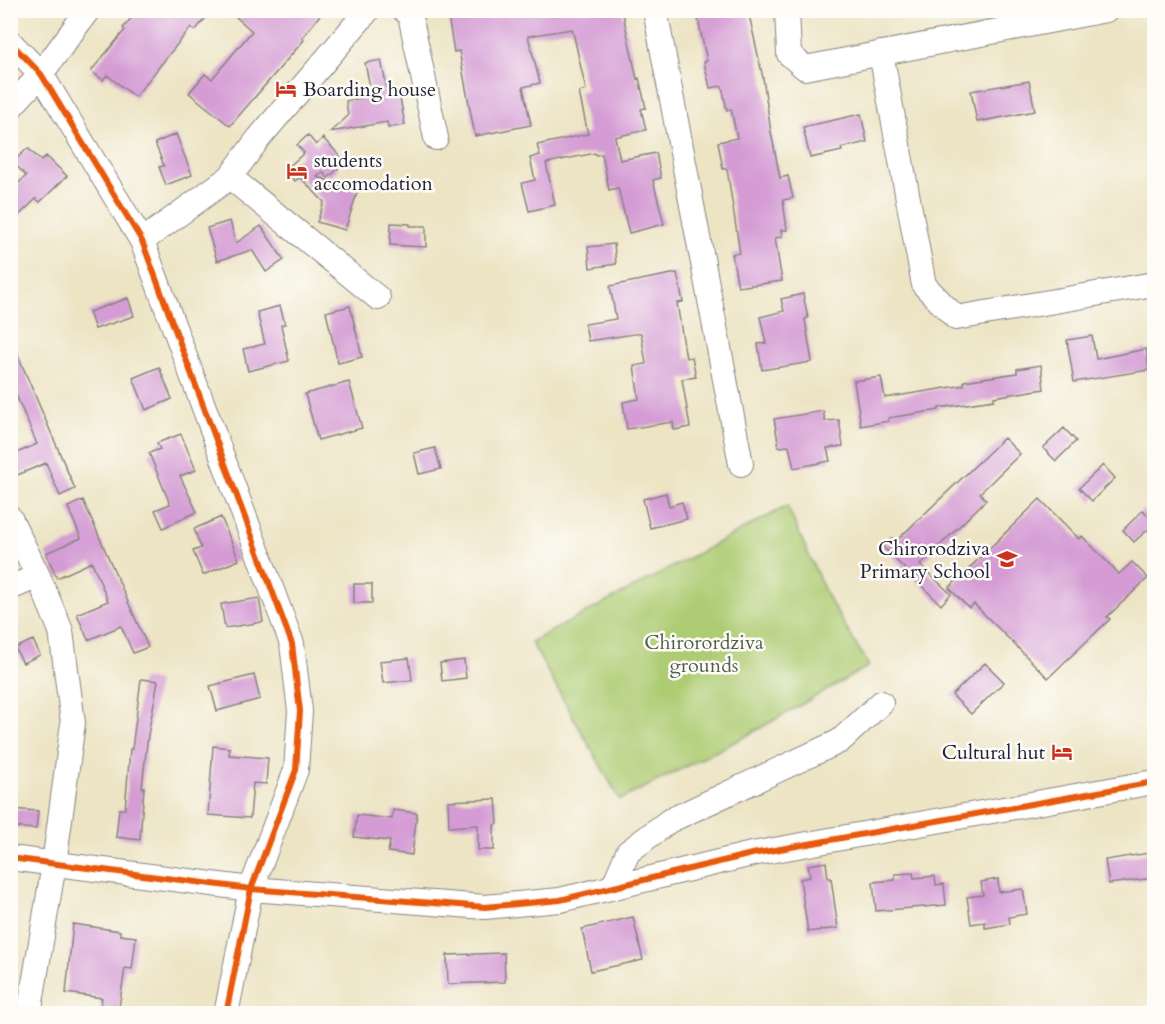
<svg xmlns="http://www.w3.org/2000/svg" width="1165" height="1024" font-family="Cardo,serif">
<style>
.green{fill:#aecc73;stroke:#687757;stroke-width:1.5}
.building{fill:#d49bd4}
.lines{fill:none;stroke-linecap:round;stroke-linejoin:round}
.minor-casing{stroke:#888380;stroke-width:26}
.minor{stroke:#fff;stroke-width:24}
.cycleway-casing{stroke:#fdfcf7;stroke-width:10}
.cycleway{stroke:#e8590c;stroke-width:6}
.labels{text-anchor:middle;dominant-baseline:central;stroke-width:5;stroke-linejoin:round;paint-order:stroke}
.poi-label{font-size:20px;fill:#22223b;stroke:#fdfcf7;text-anchor:start}
.park-label{font-size:20px;fill:#535e4f;stroke:#fdfcf7}
</style>
<rect width="100%" height="100%" fill="#fdfcf7"/>
<filter id="ink" filterUnits="userSpaceOnUse"><feTurbulence type="fractalNoise" baseFrequency=".0167" numOctaves="2"/><feDisplacementMap in="SourceGraphic" scale="12" xChannelSelector="R" yChannelSelector="G"/><feConvolveMatrix kernelMatrix="1 2 1 2 8 2 1 2 1" color-interpolation-filters="sRGB"/></filter>
<filter id="wash" filterUnits="userSpaceOnUse"><feTurbulence type="fractalNoise" baseFrequency=".008" numOctaves="4" result="noise"/><feDisplacementMap in="SourceGraphic" scale="24" xChannelSelector="R" yChannelSelector="G"/><feGaussianBlur stdDeviation="1.35" result="paint"/><feColorMatrix in="noise" values="0 0 0 0 0 0 0 0 0 0 0 0 0 0 0 0 0 1.4 0 .05"/><feComposite in="paint" operator="in"/></filter>
<g filter="url(#wash)">
<rect width="100%" height="100%" fill="#ede4c4"/>
<path class="green" d="M787 506 828 598 869 666 748 735 620 800 531 642Z"/>
<g id="blocks">
<path class="building" d="M138 10H212L195 31 191 27 135 97 107 75 103 80 91 71 125 30 123 28Z
M228 10H324L302 38 304 40 230 126 189 93 205 74 212 79 252 31Z
M447 10H622L637 79 639 78 646 108 641 109 646 130 615 137 620 160 656 153 661 178 653 180 664 224 629 233 618 188 609 190 602 154 596 155 595 153 546 163 555 205 529 211 522 183 535 180 530 158 540 155 537 145 588 134 579 92 586 90 573 32 572 29 528 36 540 83 523 87 531 125 475 136 459 51 454 52Z
M696 10H748L763 78 771 132 780 178 788 176 793 198 783 200 787 230H781L782 237 775 238 782 281 738 287 732 254 740 253 727 169H723L718 142 737 138 731 109 727 110 722 86 710 88 704 62 707 61Z
M381 60 388 94 399 92 405 125 388 128 387 122 330 132 348 116 346 101 372 96 365 63Z
M1029 81 1035 111 977 122 971 91Z
M861 114 867 142 841 148 842 151 810 158 803 127Z
M176 134 192 175 166 185 159 167 164 166 155 143Z
M308 135 316 145 323 138 340 156 333 163 338 169 328 178 323 172 317 177 358 190 345 230 317 222 324 202 300 177 295 181 285 170 304 153 297 145Z
M28 148 41 161 46 156 67 176 40 202 36 199 10 224V191L26 176 13 162Z
M230 221 236 243 261 226 284 260 266 272 252 250 217 261 207 228Z
M391 223 410 224V226H426V247L390 245Z
M614 244 616 264 590 268 588 247Z
M677 273 683 302 677 303 686 358 692 357 696 377 682 379 690 427 674 430 673 422 627 429 623 402 639 399 634 366 646 364 641 333 588 341 585 324 616 319 610 286Z
M803 294 808 318 805 319 812 362 762 370 758 344 766 343 760 317 784 311 781 299Z
M128 298 134 316 95 329 89 312Z
M280 306 285 324 281 325 289 361 248 371 243 349 265 344 257 312Z
M350 306 362 357 338 363 326 312Z
M1092 336 1096 359 1146 349 1149 370 1074 382 1067 340Z
M11 339 75 489 60 496 46 463 10 478V456L37 444 10 381Z
M1041 365 1044 389 994 397V400L939 408V410L888 418 889 421 861 426 854 381 881 377 885 398 964 385V381L1017 373V369Z
M159 367 172 399 146 410 133 378Z
M349 382 362 428 318 440 305 394Z
M823 411 825 421 839 420 843 446 827 448 830 461 794 468 789 446 779 447 774 419Z
M1064 428 1076 441 1056 461 1043 448Z
M181 434 196 470 180 476 197 512 163 528 155 510 170 504 149 453 160 449 157 443Z
M1004 438 1020 454 980 493 986 500 920 565 951 594 941 605 883 547 892 538 895 542Z
M435 448 441 469 419 474 414 453Z
M1103 465 1115 478 1092 501 1079 488Z
M666 493 669 506 682 502 687 519 650 528 643 499Z
M1040 499 1079 539 1082 536 1119 574 1132 562 1148 578 1107 617 1110 619 1048 678 974 604 969 608 949 588Z
M83 500 148 647 133 653 121 626 88 640 77 614 108 601 92 562 57 578 46 553 81 538 68 507Z
M1143 510 1155 523 1134 542 1123 530Z
M221 517 239 560 203 575 193 551 201 548 194 529Z
M354 584H372V603H354Z
M259 598 263 622 225 628 221 604Z
M33 640 40 655 23 663 15 648Z
M409 658 412 680 383 683 380 661Z
M464 660 466 678 442 681 440 663Z
M985 663 1004 682 971 714 952 695Z
M254 675 260 699 217 711 210 686Z
M141 679 158 681 148 735 142 787H144L140 840 116 837 119 809H125L130 749H132Z
M213 746 230 748 229 755 268 758 266 784 253 783 250 818 208 815Z
M496 799 498 824 494 825V850H478V825L449 827 448 801Z
M10 809 38 811 36 829 10 827Z
M393 810 417 813 412 855 388 852 390 841 354 837 357 815 392 819Z
M1149 853 1153 878 1109 884 1105 860Z
M826 862 828 878H831L838 928 808 932 800 879 810 877 808 865Z
M913 873 914 878 935 876 936 885 944 884 946 905 876 911 873 882 895 880V874Z
M998 879 999 892 1023 889 1027 914 1009 917 1010 924 985 928V922L971 924 967 897 983 895 981 882Z
M633 917 643 960 591 971 582 929Z
M73 924 120 931V935L136 937 132 969 125 968 118 1014H99L102 998 66 993Z
M504 953 505 982 448 984 447 955Z"/>
</g>
</g>
<g filter="url(#ink)">
<use href="#blocks" fill-opacity="0" stroke="#888380" stroke-width="1.5"/>
<g class="lines">
<g class="minor-casing">
<path id="minor" d="M404 10 410 15 436 138
M655 10 741 464
M787 10 789 54 805 68 1106 10
M10 42 41 74 142 241 292 644 300 711 296 770 251 889 226 1014
M881 53 924 285 956 318 1154 284
M10 108 41 74 88 10
M230 177 378 298
M142 241 230 177 259 138 368 10
M10 518 38 576 61 631 73 723 54 864 29 1014
M10 588 38 576
M10 858 251 889 485 907 560 900 752 854 1154 782
M613 887 628 852 669 821 840 741 881 703"/>
</g>
<use href="#minor" class="minor"/>
<g class="cycleway-casing">
<path id="cycleway" d="M10 42 41 74 142 241 292 644 300 711 296 770 251 889 226 1014
M10 858 251 889 485 907 560 900 752 854 1154 782"/>
</g>
<use href="#cycleway" class="cycleway"/>
</g>
</g>
<defs>
<g id="hotel-bare" transform="scale(1.62)"><path d="M-6-4.5h1.5V1H6V5H4.5V3h-9V5H-6ZM-4 0a1.8 1.8 0 1 1 3.6 0ZM.5 0V-2.5h3Q6-2.5 6 0Z" fill="#c8321e" stroke="#fdfcf7" stroke-width="2.5" paint-order="stroke"/></g>
<g id="school-bare" transform="scale(1.62)"><path d="M0-5L7-2L0 1L-7-2ZM-4 1L0 2.5L4 1V4Q0 6-4 4Z" fill="#c8321e" stroke="#fdfcf7" stroke-width="2.5" paint-order="stroke"/></g>
</defs>
<g fill-rule="evenodd">
<use href="#hotel-bare" x="286" y="89"/>
<use href="#hotel-bare" x="297" y="171"/>
<use href="#school-bare" x="1007" y="559"/>
<use href="#hotel-bare" x="1062" y="752"/>
</g>
<g class="labels">
<g class="poi-label">
<text x="303" y="89">Boarding house</text>
<text x="314" y="160">students<tspan x="314" dy="23">accomodation</tspan></text>
<text x="990" y="548" text-anchor="end">Chirorodziva<tspan x="990" dy="23">Primary School</tspan></text>
<text x="1045" y="752" text-anchor="end">Cultural hut</text>
</g>
<g class="park-label">
<text x="704" y="642">Chirorordziva<tspan x="704" dy="23">grounds</tspan></text>
</g>
</g>
<rect width="1165" height="1024" fill="none" stroke="#fdfcf7" stroke-width="36"/>
</svg>
